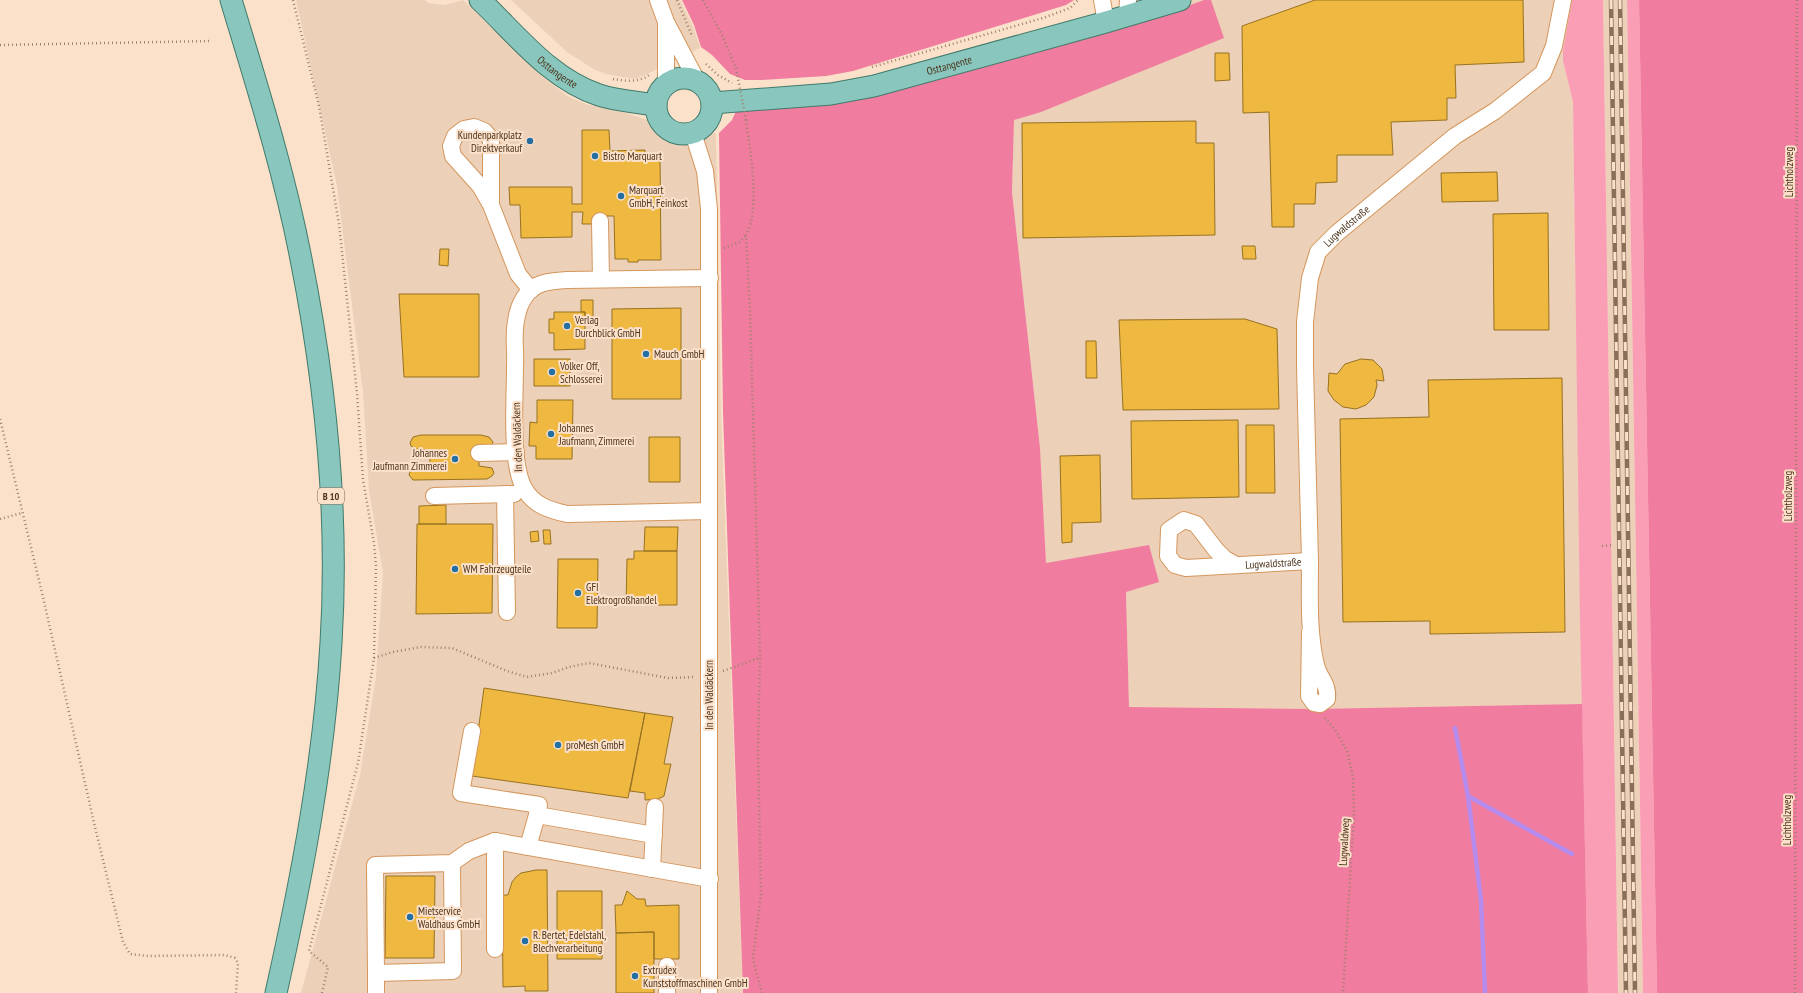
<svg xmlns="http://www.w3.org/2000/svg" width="1803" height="993" font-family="'PT Sans Narrow',sans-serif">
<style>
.built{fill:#edd0b8}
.green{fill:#fa9eb6}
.forest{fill:#f07d9f}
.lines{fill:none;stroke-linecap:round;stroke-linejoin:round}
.stream{stroke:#b58bed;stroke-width:4.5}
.building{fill:#efb841;stroke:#977220}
.minor-casing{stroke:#d4965c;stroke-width:18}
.major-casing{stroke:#407a69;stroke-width:23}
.path{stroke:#9c826b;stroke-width:2.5;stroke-dasharray:1 3;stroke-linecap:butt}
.minor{stroke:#fff;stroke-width:16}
.major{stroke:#89c7be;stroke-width:21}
.rail-casing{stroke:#8a6f58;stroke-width:4.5}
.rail{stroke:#fbe0ca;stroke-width:3;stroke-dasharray:9;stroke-linecap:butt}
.path-bridge{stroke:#9c826b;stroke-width:2.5;stroke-dasharray:1 3;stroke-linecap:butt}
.poi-dot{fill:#246fa2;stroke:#fbe0ca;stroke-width:1.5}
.labels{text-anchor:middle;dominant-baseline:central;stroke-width:4;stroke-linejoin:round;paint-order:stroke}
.shield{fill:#fbe0ca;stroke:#80664f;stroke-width:1}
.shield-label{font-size:10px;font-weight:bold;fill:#4c321a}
.street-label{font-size:11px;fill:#4c321a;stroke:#fbe0ca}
.poi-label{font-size:11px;fill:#4c321a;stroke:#fbe0ca;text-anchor:start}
</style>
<rect width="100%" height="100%" fill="#fbe0ca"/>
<path class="built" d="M296 0H425L428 3 445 5 463 0 539 74 567 96 585 104 620 111 656 123 675 139H694L716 133 721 412 743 993H301L360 775 376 677 383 573 369 490 363 392 337 186Z
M511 0H680L693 26 700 48 643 76 634 79 606 74 595 70 567 52Z
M1132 0H1572L1563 50V61L1573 102 1582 704 1312 709 1129 707 1126 592 1046 564 1040 448 1012 192 1014 120Z
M1603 0H1627L1643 993H1618Z"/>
<path class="green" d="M1572 0H1603L1618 993H1588L1580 623 1573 102 1563 61V50Z
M1627 0H1639L1657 993H1643Z"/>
<path class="forest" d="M682 0H1074L1066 5 853 71 826 76 760 80H745L730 74 712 55 701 47 694 25Z
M1204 0H1211L1224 38 1041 112 1014 120 1012 192 1040 448 1046 563 1149 545 1159 582 1126 592 1129 707 1312 709 1582 704 1588 993H743L723 413 719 133 732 120 738 107 998 62 1144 22Z
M1639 0H1803V993H1657Z"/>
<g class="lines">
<path class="stream" d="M1455 728 1468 796 1481 900 1485 993
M1468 796 1572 854"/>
</g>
<path class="building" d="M1315 0H1523L1524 62 1455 65 1456 98H1447V120L1391 122 1393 155H1337V182L1316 183 1315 204H1294V227H1272L1269 112 1243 113 1242 26Z
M1215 53H1229L1230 80 1215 81Z
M1196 121V143H1214L1215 235 1023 238 1022 123Z
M582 130H609L610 151 645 150V155H660L661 260H638V262H628V259H615L614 216H593V224H582L583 212H572V237L521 238 520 205H510L509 187H572V204H582Z
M1497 172 1498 201 1442 202 1441 173Z
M1548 213 1549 330H1494L1493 214Z
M1242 246H1255L1256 259H1243Z
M440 249H449L448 266 439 265Z
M399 294H479V377H404Z
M581 300H593V318H585V312H581Z
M681 308V399H612V309Z
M554 312H585V349L554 350V333H549V319H554Z
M1245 319 1277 329 1279 409 1123 410 1119 320Z
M1086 341H1096L1097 378H1086Z
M534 359H570V386H534Z
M1361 359 1373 360 1382 369 1384 381 1376 380 1377 385 1374 397 1366 405 1356 409 1343 407 1334 400 1328 391 1329 373 1337 374 1345 364Z
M1562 378 1565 632 1430 634V621L1343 622 1340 419 1429 417 1428 380Z
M537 400H573L572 459H536V446H529L530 422 537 423Z
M1238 420 1239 497 1132 499 1131 421Z
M1246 425H1274L1275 493H1246Z
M421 435H481L489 437 493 442 492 445 479 453V466L492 468 494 473 492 476 487 479 413 480 409 475 411 469 430 467V450L416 449 411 446 410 443 413 437Z
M649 437H680V482H649Z
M1100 455 1101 522 1072 523V542L1062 543 1060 456Z
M446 505V524H419V506Z
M417 524H493L492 613 416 614Z
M645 527H678L677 551H644Z
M543 530H550L551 544H544Z
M538 531 539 541 531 542 530 532Z
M634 551H677V605H626L627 559H634Z
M558 559H598L597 628H557Z
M484 688 645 713 628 798 472 776Z
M645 713 673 717 664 764H671L664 796 658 799 645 800V793L630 791Z
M536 870H547L548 991H525V986L503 987 502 895H508L512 882 516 877 521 873Z
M386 876H435L434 958H385Z
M557 891H602V959H557Z
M627 891 637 899H645L646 906 679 905V959H654V932L616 933 615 905H622Z
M654 932V993H616V933Z"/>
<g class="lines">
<g class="minor-casing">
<g id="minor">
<path d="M658 0 666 22 697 81"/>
<path d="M1102 0 1106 22"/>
<path d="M1127 16 1128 0"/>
<path d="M666 23V84"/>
<path d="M693 133 705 171 709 209V993"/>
<path d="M491 205 480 186 453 156 451 146 455 136 464 129 474 127 484 131 491 139V205L518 274 531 290"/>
<path d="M600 221 601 279"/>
<path d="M479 453 516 452"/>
<path d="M505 494 507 612"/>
<path d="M434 496 514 494"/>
<path d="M709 511 567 514C549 510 533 505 524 488 510 463 515 397 515 367 516 352 513 336 516 321 517 314 520 304 524 298 533 282 550 281 567 280L710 278"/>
<path d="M1310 561C1310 595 1308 631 1316 665 1319 678 1329 684 1327 699L1320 704 1314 703 1309 696 1310 632"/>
<path id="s1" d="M1236 565 1225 559 1216 550 1196 524 1184 520 1169 530 1168 556 1175 565 1186 568 1310 561 1305 367V322L1310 278 1318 252 1337 233 1455 136 1495 111 1543 73 1554 46 1563 0"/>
<path d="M472 731 461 793 539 805 537 815"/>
<path d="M495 841 710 879"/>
<path d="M495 841V949"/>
<path d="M528 847 537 815 654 835"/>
<path d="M452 863 375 865 376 973 453 971 452 863 469 851 495 841"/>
<path d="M652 869 655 807"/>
<path d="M667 966V993"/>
<path d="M376 973V993"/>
</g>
</g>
<g class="major-casing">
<g id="major">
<path d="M231 0C257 86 284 171 301 259 326 385 339 515 331 643 324 761 302 877 276 993"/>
<path id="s2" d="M480 0C516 34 550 79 599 95 617 101 637 102 656 105"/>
<circle cx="684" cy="106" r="28"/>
<path id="s3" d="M712 103 831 94 874 86 1106 22 1180 0"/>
</g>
</g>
<path class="path" d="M293 0 319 106 339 224 357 393 363 480 374 543 376 566 374 658 358 763 309 951 328 967 322 993
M677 0 692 36
M703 0 722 35 736 68
M0 45 212 41
M706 64 718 75 732 83
M872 67 1043 18 1070 8 1078 0
M613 79C625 81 642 83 651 73
M746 120C750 152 761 207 746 235L750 311 760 654 758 751 761 894 753 959 762 993
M724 248 740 242 745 236
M0 419 43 597 94 823 123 942 130 954 148 956 225 955 235 958 238 963 236 993
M0 519 22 513
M1602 546 1612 545
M374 658 393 652 421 647 452 648 507 671 527 677 552 673 569 667 589 663 668 678 695 677
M723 671 759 658
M1325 718 1336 731 1347 751 1353 777 1354 813 1343 993
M1795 993 1797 0"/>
<use href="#minor" class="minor"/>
<use href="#major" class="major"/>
<g class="rail-casing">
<path id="rail" d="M1611 0 1626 993
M1620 0 1635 993"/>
</g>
<use href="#rail" class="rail"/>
<path class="path-bridge" d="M736 68 746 120"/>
</g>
<g class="poi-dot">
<circle cx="530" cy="141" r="4"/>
<circle cx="595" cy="156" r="4"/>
<circle cx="621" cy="196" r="4"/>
<circle cx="567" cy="326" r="4"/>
<circle cx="646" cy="354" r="4"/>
<circle cx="552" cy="372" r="4"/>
<circle cx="551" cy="434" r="4"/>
<circle cx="455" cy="459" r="4"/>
<circle cx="455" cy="569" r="4"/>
<circle cx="578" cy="593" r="4"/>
<circle cx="558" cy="745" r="4"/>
<circle cx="410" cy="917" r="4"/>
<circle cx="525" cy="941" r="4"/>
<circle cx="635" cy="976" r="4"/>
</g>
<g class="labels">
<rect class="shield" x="318" y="488" width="26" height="16" rx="3"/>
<g class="shield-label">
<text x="331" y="496">B 10</text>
</g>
<g class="street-label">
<text stroke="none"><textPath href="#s3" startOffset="241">Osttangente</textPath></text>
<text stroke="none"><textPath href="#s2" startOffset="106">Osttangente</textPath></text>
<text transform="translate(1789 172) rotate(-90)">Lichtholzweg</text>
<text stroke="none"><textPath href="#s1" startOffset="611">Lugwaldstraße</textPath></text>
<text transform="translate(517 437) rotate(-92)">In den Waldäckern</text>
<text transform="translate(1788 496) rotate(-90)">Lichtholzweg</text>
<text stroke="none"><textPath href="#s1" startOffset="225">Lugwaldstraße</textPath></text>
<text transform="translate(709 695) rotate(-90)">In den Waldäckern</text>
<text transform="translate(1787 820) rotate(-90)">Lichtholzweg</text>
<text transform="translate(1344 842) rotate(-87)">Lugwaldweg</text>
</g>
<g class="poi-label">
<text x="522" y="135" text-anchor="end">Kundenparkplatz<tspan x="522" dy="13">Direktverkauf</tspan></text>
<text x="603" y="156">Bistro Marquart</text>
<text x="629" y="190">Marquart<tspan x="629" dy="13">GmbH, Feinkost</tspan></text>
<text x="575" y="320">Verlag<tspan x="575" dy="13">Durchblick GmbH</tspan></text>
<text x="654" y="354">Mauch GmbH</text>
<text x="560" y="366">Volker Off,<tspan x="560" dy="13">Schlosserei</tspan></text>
<text x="559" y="428">Johannes<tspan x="559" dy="13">Jaufmann, Zimmerei</tspan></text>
<text x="447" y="453" text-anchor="end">Johannes<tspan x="447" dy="13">Jaufmann Zimmerei</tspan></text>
<text x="463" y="569">WM Fahrzeugteile</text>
<text x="586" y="587">GFI<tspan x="586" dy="13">Elektrogroßhandel</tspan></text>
<text x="566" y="745">proMesh GmbH</text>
<text x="418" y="911">Mietservice<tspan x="418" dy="13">Waldhaus GmbH</tspan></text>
<text x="533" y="935">R. Bertet, Edelstahl,<tspan x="533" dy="13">Blechverarbeitung</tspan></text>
<text x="643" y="970">Extrudex<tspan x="643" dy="13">Kunststoffmaschinen GmbH</tspan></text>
</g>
</g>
</svg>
